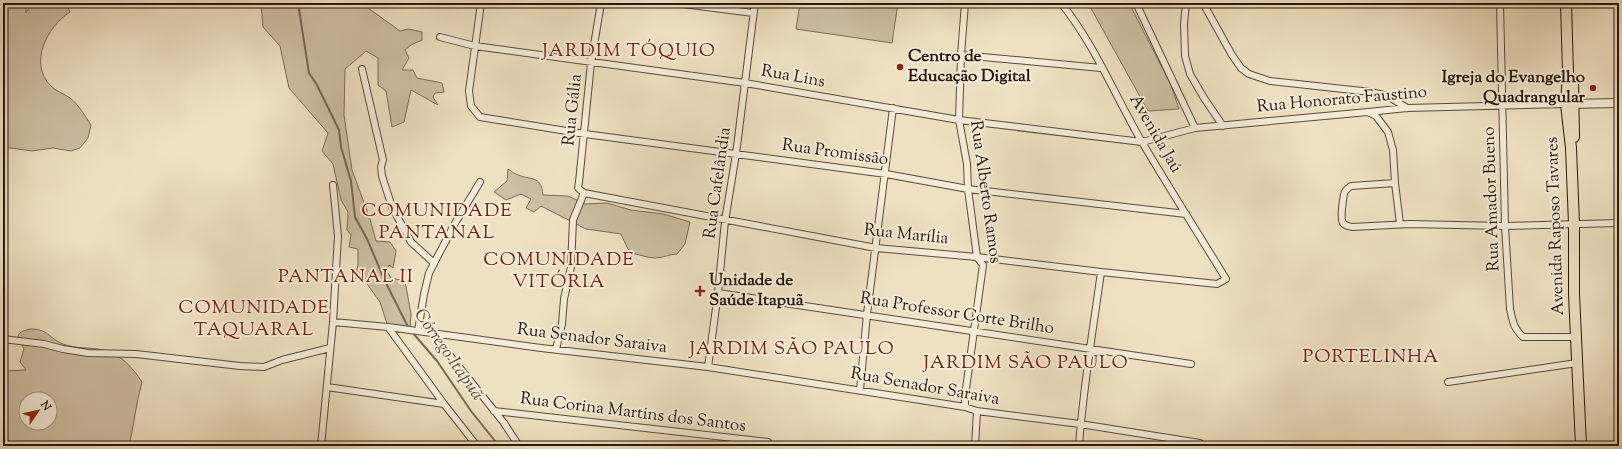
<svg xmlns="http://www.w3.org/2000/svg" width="1622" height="449" font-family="'Sorts Mill Goudy',serif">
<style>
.green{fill:#cdbfa3;stroke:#7b6b56;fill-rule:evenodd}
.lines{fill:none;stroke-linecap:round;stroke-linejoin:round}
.stream{stroke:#776753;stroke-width:2}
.minor-casing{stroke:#5a4a38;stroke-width:8}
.tertiary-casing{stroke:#5a4a38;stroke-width:10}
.primary-casing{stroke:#29170a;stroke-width:12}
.minor{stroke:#f4ecd7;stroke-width:6}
.tertiary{stroke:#f4ecd7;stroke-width:8}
.primary{stroke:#eee1c2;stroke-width:10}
.poi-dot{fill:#8f2418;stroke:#f4ecd7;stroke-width:1.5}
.labels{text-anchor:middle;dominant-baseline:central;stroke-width:4;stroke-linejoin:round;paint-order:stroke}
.poi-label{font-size:17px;font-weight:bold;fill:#29170a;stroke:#f4ecd7;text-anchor:start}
.street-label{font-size:17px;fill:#29170a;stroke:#f4ecd7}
.water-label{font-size:18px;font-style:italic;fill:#5d4c3a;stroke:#f4ecd7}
.quarter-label{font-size:19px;letter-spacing:1px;fill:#7a1f14;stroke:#f4ecd7}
</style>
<rect width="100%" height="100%" fill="#eee1c2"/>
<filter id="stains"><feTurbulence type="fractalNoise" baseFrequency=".005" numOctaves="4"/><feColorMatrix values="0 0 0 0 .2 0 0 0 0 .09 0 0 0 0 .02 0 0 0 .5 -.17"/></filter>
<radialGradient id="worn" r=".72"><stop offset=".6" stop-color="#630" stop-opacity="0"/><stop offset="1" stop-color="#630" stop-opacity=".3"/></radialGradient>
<path class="green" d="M3 3H26V13L32 3H66L70 12C47 27 28 63 51 86 56 91 64 94 70 98 79 105 85 116 91 125L88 138 80 148 71 151 53 148 32 151 3 147Z
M268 3H367L368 8 400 31 408 29 422 32V40L411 45 405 50 409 58 402 70H413L417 78 442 83 444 92 435 93 433 97 438 105 411 90 404 122 392 127 386 91 378 85V58L366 51 345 69 344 115 352 170 370 219 376 241 390 242 396 251 393 268 389 265 386 270 391 278 405 281 411 314 410 330 388 327 380 302 365 281 355 278 358 265V249L349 247 351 235 347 230 348 212 341 200 333 164 322 151 328 133 289 88 280 46 263 27 261 4Z
M800 3H898L892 43 796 29Z
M1088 3H1129L1171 85 1179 109 1148 111Z
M508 169C510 170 513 173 516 174 530 181 541 174 543 195L568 196 585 204 607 203 631 210 663 214 690 222 685 244 677 254C669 254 664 258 655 258 648 258 638 254 630 253L621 234 586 229 541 206 534 212 526 208 531 199 521 194 506 200 494 192 507 181Z
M30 329C49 329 48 338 63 344 76 349 89 347 103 350 121 354 132 367 142 382 136 403 134 425 129 446H3V371L26 370 20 362 24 349C17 336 14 333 30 329ZM26 399H50V423H26Z"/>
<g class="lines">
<path class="stream" d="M298 3 309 73 317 85 339 130 341 147 351 181 355 217 367 239 385 281 409 329
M412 332 437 361 471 411 499 446"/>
<g class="minor-casing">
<path id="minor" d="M481 3 469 91 471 106 480 117 585 134 886 174 968 189 1186 214
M601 3 591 63 579 182 578 188 584 193 876 248 977 257 1101 272 1217 284 1226 279C1198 233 1169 188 1142 142 1115 96 1095 45 1061 3
M675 3 753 13
M1136 3 1195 128
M1186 3 1184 24 1185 56 1190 74 1204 98 1223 126
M1203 3 1232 55 1241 68 1249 74 1270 81 1371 92 1388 96 1407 108
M1500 3 1505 226 1510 309C1513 322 1513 327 1523 337H1576
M440 37 475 46 745 83 959 120 1142 142 1195 128 1368 112 1407 108 1566 104
M961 55 1101 68
M362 69 383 160 381 167 382 176 392 207 411 242 434 263
M1368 112 1376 116 1388 132 1393 150 1395 183 1400 224
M1395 183 1351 186C1348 188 1345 190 1344 194 1343 199 1340 219 1343 223 1345 226 1349 226 1352 227L1410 224 1505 226 1619 223
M718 293 1191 364
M333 322 388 327 541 348 708 367 965 407 977 411 1080 424 1200 443 1201 446
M388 327 444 404 477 446
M418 331 424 294 429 273 454 225 480 182
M432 333 504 423 519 446
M3 339 44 344 63 349 88 353 136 354 240 366 264 367 282 360 330 348
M556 349 562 324 564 299 571 267 573 220 584 193
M708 367 718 293 725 221 736 154 755 3
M1448 382 1577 363
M327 387 444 404
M860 390 867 314 893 108
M965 407V396L983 265 977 257 968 189 967 164 959 120 961 55 965 3
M494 411 768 442
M321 446 333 322 338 236 333 185
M975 446 977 411
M1079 446C1083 388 1093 330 1101 272"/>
</g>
<g class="tertiary-casing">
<path id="tertiary" d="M1568 104 1619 103"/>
</g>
<g class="primary-casing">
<path id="primary" d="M1566 3 1568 72 1566 104 1571 148 1574 224V294L1581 446
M1572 79 1573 82 1574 137"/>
</g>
<use href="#minor" class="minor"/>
<use href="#tertiary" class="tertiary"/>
<use href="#primary" class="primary"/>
</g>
<g class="poi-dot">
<circle cx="900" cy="67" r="4"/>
<circle cx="1593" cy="88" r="4"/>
<path d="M698 285h4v4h4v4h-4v4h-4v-4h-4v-4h4z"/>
</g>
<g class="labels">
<g class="poi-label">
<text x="908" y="57">Centro de<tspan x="908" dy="20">Educação Digital</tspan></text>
<text x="1585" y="78" text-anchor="end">Igreja do Evangelho<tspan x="1585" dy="20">Quadrangular</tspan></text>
<text x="709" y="281">Unidade de<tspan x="709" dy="20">Saúde Itapuã</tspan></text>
</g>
<g class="street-label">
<text transform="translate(793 77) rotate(10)">Rua Lins</text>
<text transform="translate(1342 100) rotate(-5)">Rua Honorato Faustino</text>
<text transform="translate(573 110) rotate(-84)">Rua Gália</text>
<text transform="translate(1155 134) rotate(60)">Avenida Jaú</text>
<text transform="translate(835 153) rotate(8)">Rua Promissão</text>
<text transform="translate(718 183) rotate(-82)">Rua Cafelândia</text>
<text transform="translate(985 192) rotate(82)">Rua Alberto Ramos</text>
<text transform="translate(1492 199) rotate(-92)">Rua Amador Bueno</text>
<text transform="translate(1556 226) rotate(-92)">Avenida Raposo Tavares</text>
<text transform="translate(906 235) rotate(6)">Rua Marília</text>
<text transform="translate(957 314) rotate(9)">Rua Professor Corte Brilho</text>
<text transform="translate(592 339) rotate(7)">Rua Senador Saraiva</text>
<text transform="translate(925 387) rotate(10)">Rua Senador Saraiva</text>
<text transform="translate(633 413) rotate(7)">Rua Corina Martins dos Santos</text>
</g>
<g class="water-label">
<text transform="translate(448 355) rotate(55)">Córrego Itapuã</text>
</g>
<g class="quarter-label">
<text x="629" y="51">JARDIM TÓQUIO</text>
<text x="437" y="211">COMUNIDADE<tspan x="437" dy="22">PANTANAL</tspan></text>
<text x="559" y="260">COMUNIDADE<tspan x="559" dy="22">VITÓRIA</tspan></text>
<text x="346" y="277">PANTANAL II</text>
<text x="254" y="308">COMUNIDADE<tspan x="254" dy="22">TAQUARAL</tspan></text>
<text x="792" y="349">JARDIM SÃO PAULO</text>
<text x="1371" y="357">PORTELINHA</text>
<text x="1026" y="363">JARDIM SÃO PAULO</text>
</g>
</g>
<rect width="1622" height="449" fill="none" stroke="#eee1c2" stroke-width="16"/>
<rect x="4" y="4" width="1614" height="441" fill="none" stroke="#29170a" stroke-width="2"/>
<rect x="8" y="8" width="1606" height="433" fill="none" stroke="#29170a"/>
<g transform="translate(38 411) rotate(56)"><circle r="19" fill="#f4ecd7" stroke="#a39785"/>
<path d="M0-3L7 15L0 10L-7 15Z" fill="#8f2418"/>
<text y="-6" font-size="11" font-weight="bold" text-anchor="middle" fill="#29170a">N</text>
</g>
<rect width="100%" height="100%" filter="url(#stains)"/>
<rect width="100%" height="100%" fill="url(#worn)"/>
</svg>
